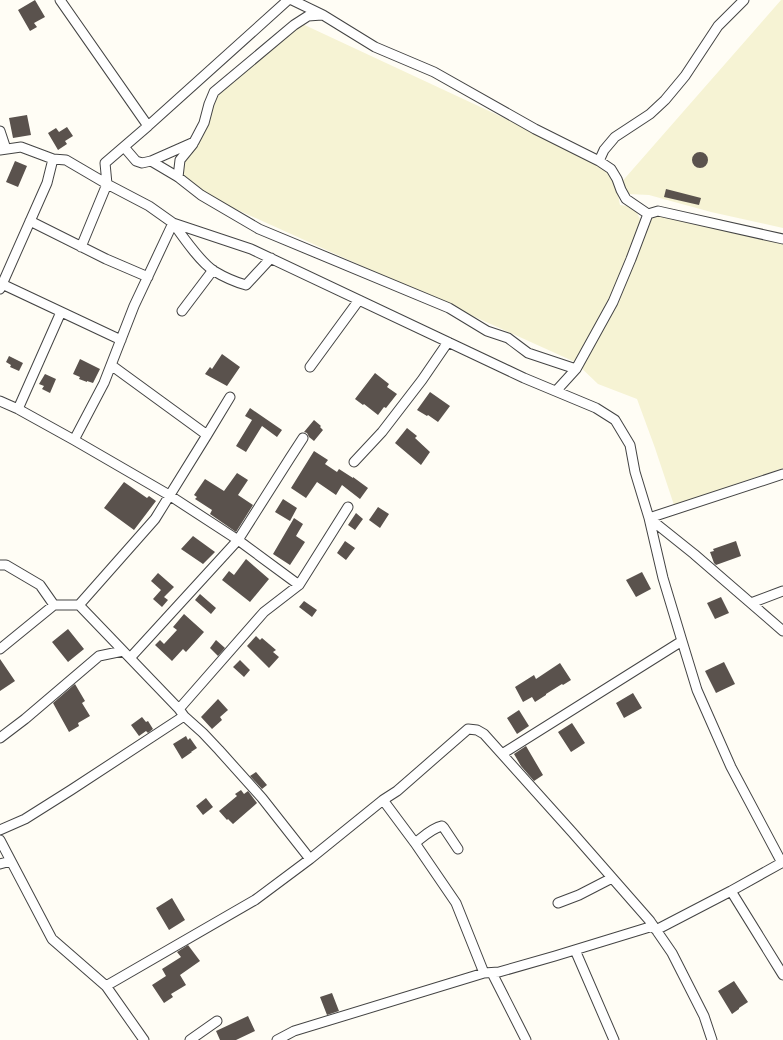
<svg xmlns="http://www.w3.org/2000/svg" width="783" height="1040" font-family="Literata,serif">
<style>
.farmland{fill:#f6f3d4}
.building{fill:#5a524d}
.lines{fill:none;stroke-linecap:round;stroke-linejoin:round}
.street-casing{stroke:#444;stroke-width:11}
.street{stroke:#fff;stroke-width:9}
</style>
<rect width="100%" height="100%" fill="#fffdf5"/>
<path class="farmland" d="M781 0H783V228L711 212 649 195 628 194 619 185Z
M296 21 596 161 609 173 617 190 620 205 634 207 642 223 657 213 783 243V468L674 505 655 448 637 399 598 384 575 362 200 193 183 176V162L214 97Z"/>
<path class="building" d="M35 0 45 17 34 23 37 27 30 31 18 10Z
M27 115 31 135 13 138 9 118Z
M67 127 73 136 65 141 67 144 58 150 48 133 56 128 59 132Z
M692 160a8 8 0 1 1 16 0a8 8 0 1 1-16 0Z
M15 161 27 166 18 187 6 182Z
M666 189 701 198 699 205 664 197Z
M222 354 240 367 227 386 205 374 210 367 212 369Z
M9 356 23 363 19 371 10 367 11 365 6 362Z
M80 359 100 369 93 383 87 381V382L79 379 80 377 73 374Z
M375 373 389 384 387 387 397 394 386 408 384 407 378 415 364 404 363 405 355 399Z
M45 374 56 379 50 393 42 389 44 386 39 384Z
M430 392 450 406 438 422 428 415 427 416 417 410Z
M250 408 282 430 277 437 262 426 246 452 236 446 252 420 245 416Z
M314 420 321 426 320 427 323 430 314 441 309 437 307 433 304 432Z
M407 428 417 436 415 438 430 452 421 465 395 443Z
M314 451 328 460 325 464 337 472 339 469 353 478V477L368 488 360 499 342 485 336 495 317 482 306 498 291 488Z
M237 473 248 480 238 495 253 505 236 532 210 514 212 510 195 499 197 497 194 495 205 479 224 491Z
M124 482 147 498 149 496 156 501 134 530 104 508Z
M283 499 297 508 290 521 275 512Z
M378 507 389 514 380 528 369 520Z
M356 513 363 519 355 530 348 525Z
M294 518 303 524 296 536 305 542 290 565 273 554Z
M193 536 215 552 203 564 181 549Z
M345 541 355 548 346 560 337 553Z
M736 541 741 556 716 565 714 563 710 552 714 551 713 549Z
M246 559 269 579 250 602 222 580 229 571 234 575Z
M642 572 651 589 636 597 626 580Z
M158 573 174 587 164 597 168 600 162 607 153 599 161 590 151 581Z
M200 594 216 608 211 614 195 600Z
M721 597 729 613 715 619 707 603Z
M304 601 317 610 312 617 299 607Z
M184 614 204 632 186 652 183 649 172 661 155 645 160 640 164 644 177 630 173 627Z
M68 629 84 649 68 662 52 642Z
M256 636 260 640 262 638 276 650 273 652 279 657 269 668 247 646Z
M216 640 225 648 218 656 210 648Z
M0 659 15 681 0 691Z
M240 660 250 670 244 677 233 667Z
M724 662 735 684 716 693 705 671Z
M560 663 571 680 563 685 562 684 546 694V695L535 702 532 697 523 702 515 687 534 675 536 679Z
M75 684 85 701 82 703 90 716 78 723 79 726 69 732 53 703Z
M633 693 642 708 624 718 616 703Z
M218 699 228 710 220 717 222 720 212 729 201 717Z
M519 710 529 726 517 734 507 718Z
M142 717 146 722 148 721 153 729 148 733 146 731 139 736 131 725Z
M572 723 585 743 571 752 558 732Z
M186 736 188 740 190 738 197 748 191 752H192L182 759 173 744Z
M526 746 543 775 534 781 521 766 514 754Z
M256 772 267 785 262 789 250 776Z
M241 790 244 794 248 791 257 803 233 824 228 819 227 820 219 811 237 796 235 794Z
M206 798 213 807 203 815 196 806Z
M172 898 185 920 169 930 156 908Z
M188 945 200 961 180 975 186 985 171 994 173 997 164 1003 152 985 166 976 162 969 181 957 177 952Z
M734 981 748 1002 739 1008V1009L732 1014 718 991Z
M332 993 339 1011 327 1015 320 997Z
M248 1016 255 1031 236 1040H220L216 1031Z"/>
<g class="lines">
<g class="street-casing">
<path id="street" d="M60 0 148 126 105 163 107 184 149 206 173 223 251 249 524 378 596 408 615 420 630 445 635 472 649 518 783 474
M292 0 323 15 375 47 434 72 535 129 599 161 611 169 617 179 621 190 626 199 648 214 658 211 783 239
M148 126 288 0
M0 131 6 149
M124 147 136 161 142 163 151 161 194 142 204 123 209 104 214 92 294 25 308 16 322 15
M0 150 21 147 53 159 66 160 107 184 81 247
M151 161 178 177 201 195 259 229 449 308 487 331 508 338 528 353 576 369
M599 161 604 150 615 137 650 114 665 100 685 76 718 26 744 0
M178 177 180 160 193 144
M30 221 106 259 148 277
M2 284 121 340
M0 289 47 183 53 159
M182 311 213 270
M111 365 207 435
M310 367 359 300
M556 391 576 369 613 302 631 259 648 214
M0 401 18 409 74 440 169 495 238 540 299 585
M18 409 61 312
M74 440 104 383 134 306 173 223C183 237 200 262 214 271 224 277 235 282 246 285L271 258
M354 462 382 432 422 380 448 342
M649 518 694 554 783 631
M0 565H6L40 585 54 605
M751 603 783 591
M79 605 155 519 207 435 230 397
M682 641 697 690 731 767 782 863
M0 649 54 605H79L179 709 184 716 203 733 219 750 262 798 310 859
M130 658 238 540 290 458 303 438
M179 709 264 612 299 585 348 507
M0 738 25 719 99 656 123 651
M502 754 682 641 663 578 649 518
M383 800 415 843 456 903 484 973
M0 830 25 819 71 790 184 716
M0 840 52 939 106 986
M415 843C423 837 432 828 442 826L444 828 458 849
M0 864 11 861
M731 891 783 975
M558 903 579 895 612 878
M656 930 731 891 783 862
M575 950 614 1040
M492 973 526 1040
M144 1040 106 986 255 900 310 859 383 800 397 791 468 729 477 730 484 734 572 832 650 921 672 953 704 1016 712 1040
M190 1040 217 1021
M277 1040 294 1031 484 973 499 972 555 956 653 926"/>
</g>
<use href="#street" class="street"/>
</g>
</svg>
